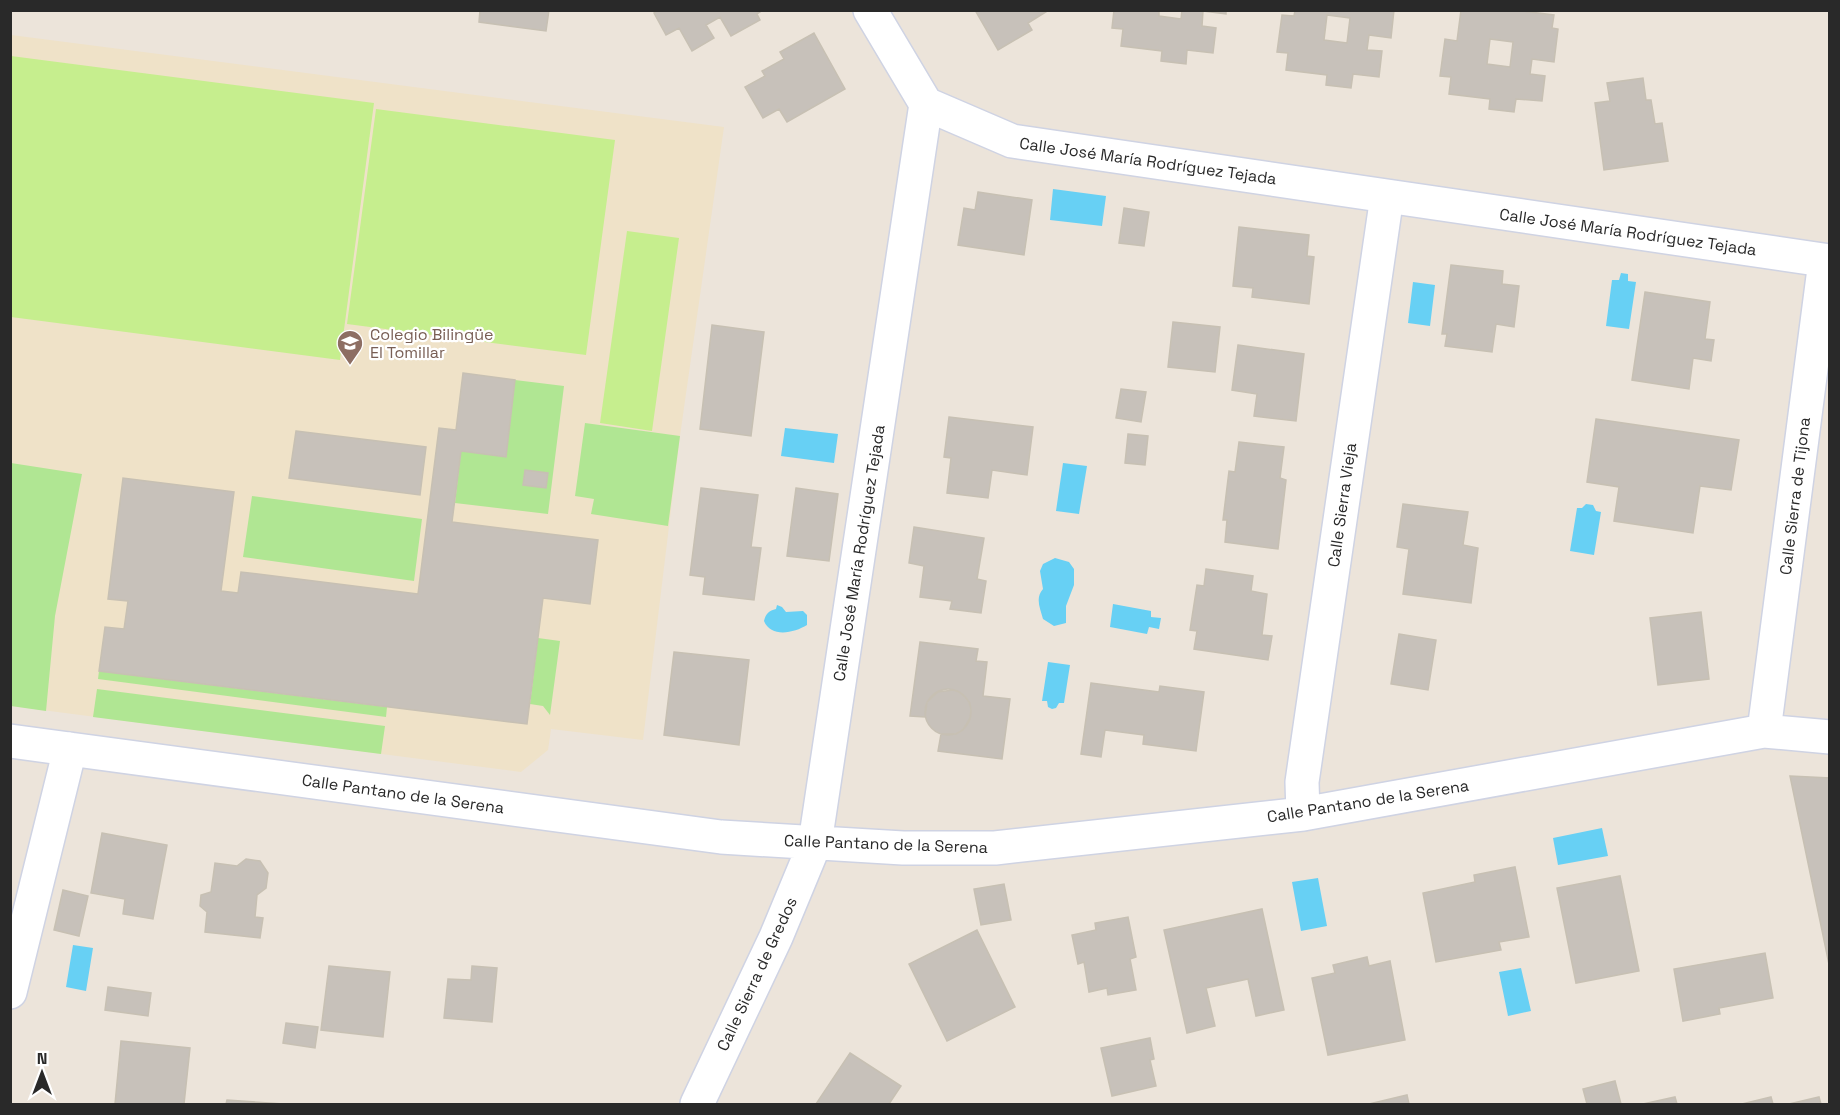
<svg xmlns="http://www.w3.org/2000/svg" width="1840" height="1115" font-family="'Space Grotesk',sans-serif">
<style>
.education{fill:#efe2c8}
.green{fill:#b0e693}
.pitch{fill:#c6ee8e}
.water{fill:#67d0f4}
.building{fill:#c7c1ba;stroke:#c7c0b3;stroke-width:1.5;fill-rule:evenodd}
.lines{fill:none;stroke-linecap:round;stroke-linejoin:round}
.street-casing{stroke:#cfd3e3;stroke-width:36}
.street{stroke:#fff;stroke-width:33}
.labels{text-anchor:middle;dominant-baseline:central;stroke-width:4.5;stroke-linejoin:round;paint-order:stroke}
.street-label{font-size:16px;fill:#292929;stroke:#fff}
.education-label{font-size:16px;fill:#785e54;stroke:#fff;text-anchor:start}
</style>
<rect width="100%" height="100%" fill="#ece4da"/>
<path class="education" d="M11 35 724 127 680 436 643 740 551 729 548 750 521 772 11 706Z"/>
<path class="green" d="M515 380 564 386 548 514 455 503 461 451 506 456Z
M585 423 680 436 668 526 591 514 594 499 575 496Z
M11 463 82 474 55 616 46 711 11 706Z
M252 496 422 519 414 581 243 557Z
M538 638 560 641 550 715 543 706 530 704Z
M99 671 387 707 386 717 98 679Z
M97 689 385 726 381 754 93 717Z"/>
<path class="pitch" d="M11 56 374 103 340 360 11 317Z
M376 109 615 140 586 355 347 324Z
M627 231 679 238 652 431 600 423Z"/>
<path class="water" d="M1053 189 1106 196 1102 226 1050 220Z
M1621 273 1628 274V281L1636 282 1629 329 1606 326 1612 280H1619Z
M1413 282 1435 285 1430 326 1408 323Z
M785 428 838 434 834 463 781 456Z
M1063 463 1087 466 1079 514 1056 511Z
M1586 504 1593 505 1596 511 1601 512 1594 555 1570 551 1577 508H1582Z
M1055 558 1069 562 1074 569V585L1066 606V623L1054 626 1043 619C1040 608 1035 598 1043 589L1040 571 1043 564Z
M1113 604 1151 611V617L1161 618 1159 629 1149 627 1147 634 1110 627Z
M777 605 782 607 786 612 803 611 807 615V625C794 633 771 638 764 621 766 613 769 611 776 609Z
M1048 662 1070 665 1064 703H1059L1056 708 1052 709 1048 707 1047 701H1042Z
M1602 828 1608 856 1558 865 1553 838Z
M1318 878 1327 926 1301 931 1292 882Z
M73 945 93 948 86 991 66 987Z
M1521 968 1531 1011 1508 1016 1499 972Z"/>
<path class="building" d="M480 10H549L546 31 479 22Z
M658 10H763L757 14 760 20 731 36 720 17 706 25 714 38 692 51 679 28 666 35 654 13Z
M975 10H1049L1028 23 1032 30 998 50Z
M1114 10H1159V16L1181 19 1182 10H1226V14L1203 11 1202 26 1216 28 1213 53 1187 50 1186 64 1161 61 1162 51 1121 46 1123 29 1112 28Z
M1295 10H1394L1391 38 1369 35 1367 50 1382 51 1379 77 1353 74 1351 88 1326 85 1327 75 1286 70 1288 53 1277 52 1282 15 1294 16ZM1327 15 1350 18 1347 43 1324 40Z
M1461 10H1515L1554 15 1552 28 1558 29 1554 62 1532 59 1530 74 1545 76 1542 101 1516 99 1514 112 1489 109 1490 99 1449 94 1451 77 1440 76 1445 39 1457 41ZM1490 39 1513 42 1510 67 1487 64Z
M814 33 845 89 787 122 779 109 763 118 745 87 765 76 762 71 784 59 780 52Z
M1643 78 1646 100H1651L1655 124 1662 123 1668 161 1604 170 1595 103 1610 101 1607 83Z
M978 192 1032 200 1024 255 958 245 964 208 975 210Z
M1124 208 1149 212 1144 246 1119 243Z
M1239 227 1309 235 1307 256 1314 257 1309 304 1252 297 1253 288 1233 286Z
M1451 265 1503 271 1502 284 1519 286 1514 327 1496 324 1492 352 1445 346 1447 334H1442Z
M1645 292 1710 302 1705 339 1714 340 1711 361 1693 358 1689 389 1632 380Z
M1173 322 1220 327 1215 372 1168 367Z
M712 325 764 332 751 436 700 429Z
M1238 345 1304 354 1296 421 1254 416 1257 394 1232 390Z
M463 373 515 380 506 457 461 451 452 522 598 540 590 604 543 598 527 724 99 671 105 627 124 629 128 601 108 599 123 478 234 492 221 591 238 593 241 572 418 594 439 428 456 430Z
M1121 389 1146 392 1141 422 1116 418Z
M949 417 1033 427 1027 475 992 470 988 498 947 493 951 458 944 457Z
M1596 419 1739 440 1731 490 1700 486 1693 533 1614 521 1619 487 1587 482Z
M296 431 426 447 420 495 289 478Z
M1128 434 1148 436 1145 465 1125 463Z
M1239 442 1284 447 1280 478 1286 480 1278 549 1225 542 1227 520H1223L1229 471 1235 472Z
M525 470 548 473 546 488 523 485Z
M701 488 758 495 751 547 761 548 754 600 703 594 705 577 690 575Z
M796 488 838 494 829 561 787 556Z
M1403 504 1468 512 1463 545 1478 548 1471 603 1403 594 1409 549 1397 547Z
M914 527 984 538 977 579 986 581 981 613 950 609 952 601 920 597 924 566 909 563Z
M1206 569 1253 576 1251 591 1267 594 1262 635 1272 636 1268 660 1194 649 1197 631 1190 630 1197 585 1204 586Z
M1701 612 1709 679 1658 685 1650 618Z
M1399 634 1436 640 1428 690 1391 684Z
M920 642 978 649 976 661 987 662 983 696 1010 699 1002 759 938 751 941 734H956L963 730 970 718 971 710 970 703 965 697 959 692 953 690 938 692 927 702 925 717 910 716Z
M674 652 749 660 739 745 664 735Z
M1091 683 1159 692 1160 686 1204 692 1196 751 1143 744 1144 735 1105 730 1101 757 1081 754Z
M925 712a23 23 0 1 1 46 0a23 23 0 1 1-46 0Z
M1790 776 1830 778V969Z
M102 833 167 845 153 919 123 914 125 899 91 893Z
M246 859 260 861 268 873 266 888 257 895 255 917 263 918 260 938 205 932 207 912 200 906 201 895 211 892 215 863 237 866Z
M1515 867 1529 937 1499 942 1501 950 1436 962 1423 893 1475 882 1474 875Z
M1620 876 1639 971 1576 983 1557 888Z
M1004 884 1011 920 981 925 974 889Z
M63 890 88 896 79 936 54 930Z
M1262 909 1284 1010 1256 1016 1248 979 1206 988 1215 1026 1187 1033 1164 930Z
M1128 917 1136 957 1130 959 1136 990 1108 995 1107 988 1089 992 1084 962 1078 964 1072 935 1096 930 1095 923Z
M977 930 1015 1007 947 1041 909 964Z
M1765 953 1773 998 1719 1008 1720 1014 1683 1021 1674 969Z
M1367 957 1369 966 1390 961 1405 1040 1328 1055 1312 978 1335 973 1333 965Z
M329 966 390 972 383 1037 321 1030Z
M472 966 497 968 492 1022 444 1018 448 979 471 980Z
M108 987 151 993 148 1016 105 1010Z
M286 1023 318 1027 315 1048 283 1043Z
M1150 1038 1154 1059 1150 1060 1156 1086 1112 1096 1101 1048Z
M121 1041 190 1048 184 1104H115Z
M850 1053 901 1086 889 1104H816Z
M1615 1081 1621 1104H1587L1583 1089Z
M1407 1095 1409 1104H1369Z
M1675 1097 1677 1104H1643Z
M1771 1097 1773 1104H1742Z
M1819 1097 1821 1104H1789Z
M227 1100 284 1104H226Z"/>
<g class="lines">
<g class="street-casing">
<path id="street" d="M870 10 926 104
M926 104 1012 141 1830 261
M1764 731 1825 261
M10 741 721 837 903 848H995L1303 814 1764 731 1830 737
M1303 814 1302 782 1387 196
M10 992 70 749
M697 1104 776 937 815 843 926 104"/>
</g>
<use href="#street" class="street"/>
</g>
<defs>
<g id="school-pin" transform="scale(1.35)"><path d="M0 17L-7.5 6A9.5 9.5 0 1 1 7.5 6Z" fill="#8d6e63" stroke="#fff"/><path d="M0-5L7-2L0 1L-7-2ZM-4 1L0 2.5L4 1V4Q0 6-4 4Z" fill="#fff"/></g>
</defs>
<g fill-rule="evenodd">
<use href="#school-pin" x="350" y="343"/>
</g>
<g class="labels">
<g class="street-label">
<text transform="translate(1148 161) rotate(8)">Calle José María Rodríguez Tejada</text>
<text transform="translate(1628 232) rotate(8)">Calle José María Rodríguez Tejada</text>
<text transform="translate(1795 496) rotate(-83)">Calle Sierra de Tijona</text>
<text transform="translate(1342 505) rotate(-82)">Calle Sierra Vieja</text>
<text transform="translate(859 553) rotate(-81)">Calle José María Rodríguez Tejada</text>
<text transform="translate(403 794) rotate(8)">Calle Pantano de la Serena</text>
<text transform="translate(1368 801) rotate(-9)">Calle Pantano de la Serena</text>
<text transform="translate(886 844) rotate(2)">Calle Pantano de la Serena</text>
<text transform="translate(757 974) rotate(-65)">Calle Sierra de Gredos</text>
</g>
<g class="education-label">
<text x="370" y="334">Colegio Bilingüe<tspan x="370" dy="18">El Tomillar</tspan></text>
</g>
</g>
<rect width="1840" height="1115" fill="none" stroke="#292929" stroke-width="24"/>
<g transform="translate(42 1073)" stroke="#ffffff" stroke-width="4.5" paint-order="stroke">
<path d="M0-4.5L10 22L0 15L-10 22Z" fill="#292929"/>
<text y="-9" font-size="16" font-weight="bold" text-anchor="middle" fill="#292929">N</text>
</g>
</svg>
